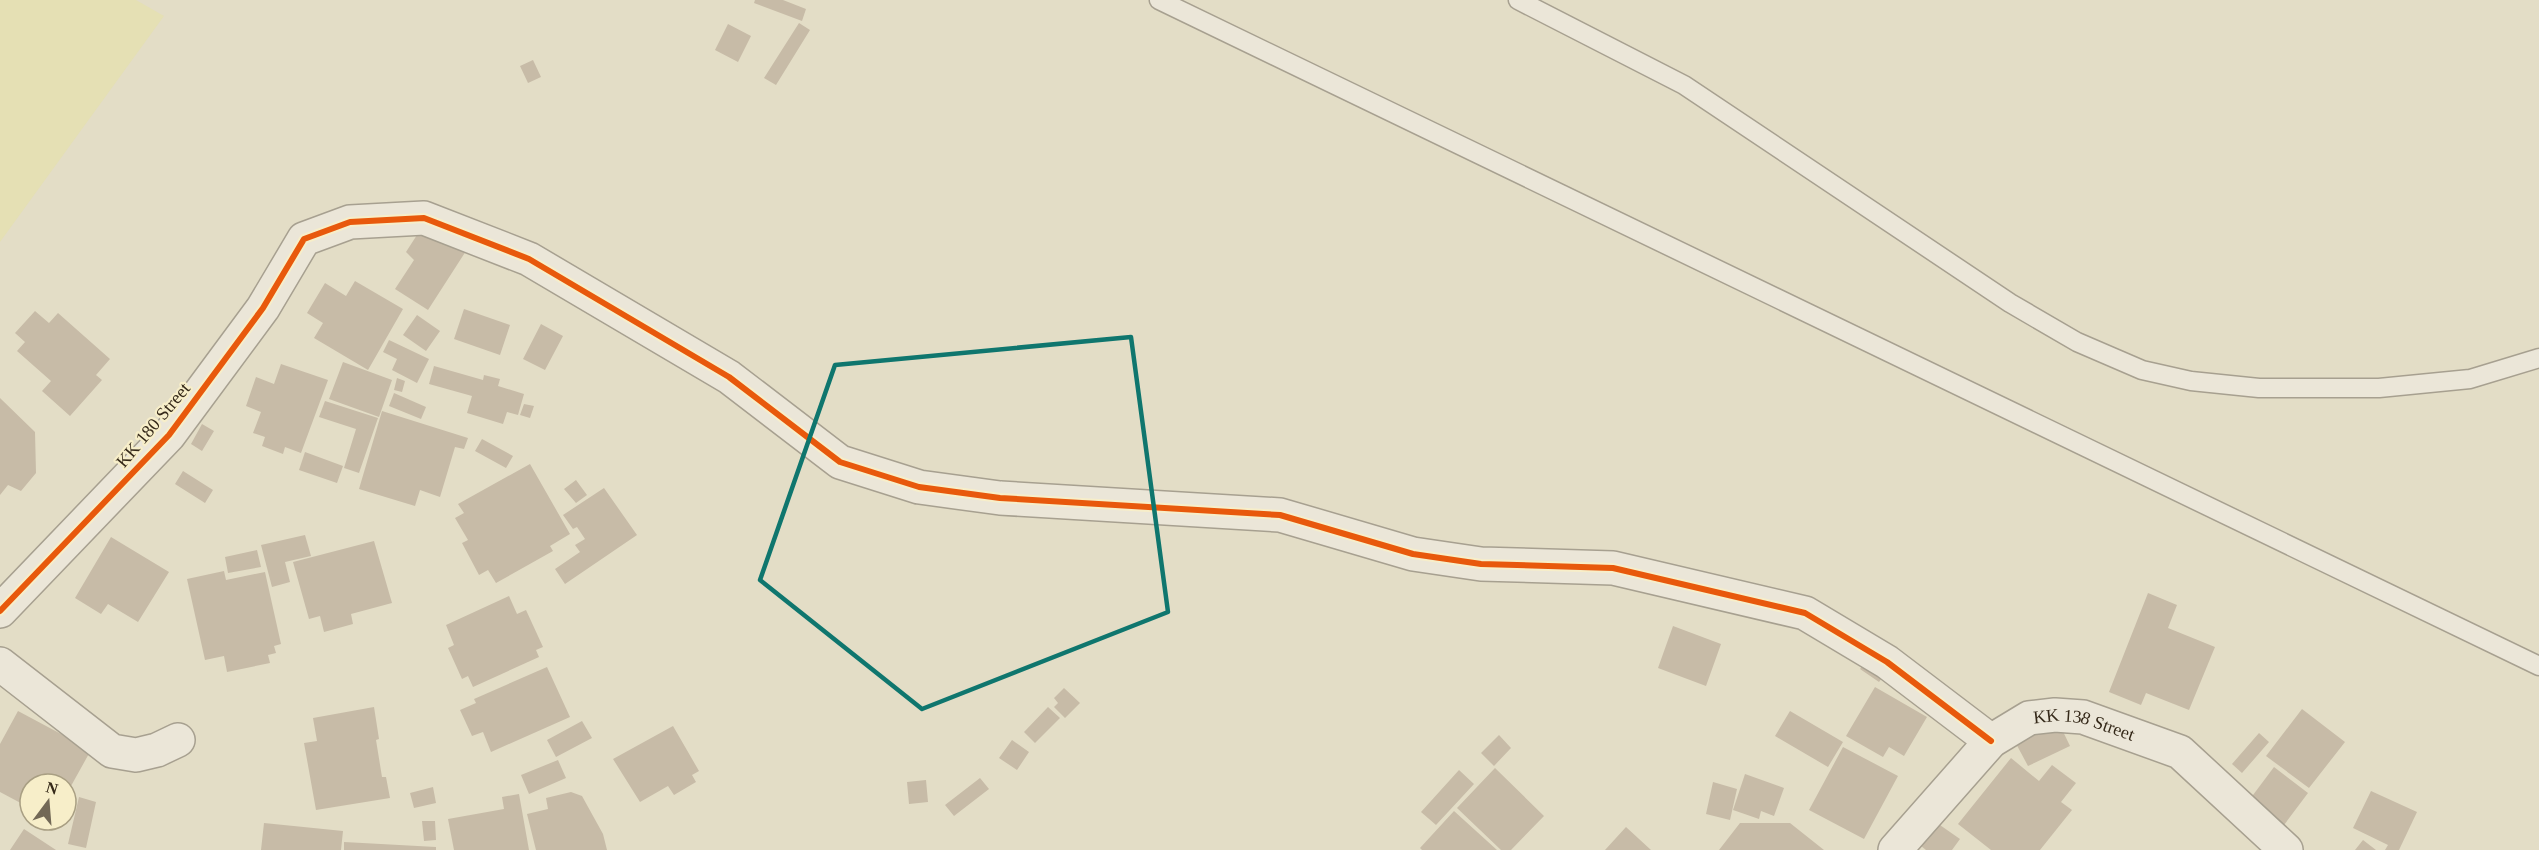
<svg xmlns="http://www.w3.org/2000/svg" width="2539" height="850" font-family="Georgia,serif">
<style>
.farmland{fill:#e5e0b4}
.building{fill:#c7bba7}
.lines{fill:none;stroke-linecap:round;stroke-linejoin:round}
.lane-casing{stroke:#a7a090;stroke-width:21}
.street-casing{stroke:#a7a090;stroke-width:36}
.lane{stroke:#ebe6d8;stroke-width:18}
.street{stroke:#ebe6d8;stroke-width:33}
.cycleway-casing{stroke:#f7eec9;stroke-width:10}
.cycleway{stroke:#e8590c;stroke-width:6}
.marked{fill:none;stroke:#0f766e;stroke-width:4.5;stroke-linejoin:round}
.labels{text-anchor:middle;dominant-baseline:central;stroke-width:4.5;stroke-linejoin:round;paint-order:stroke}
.street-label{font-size:18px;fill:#352919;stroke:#f7eec9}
</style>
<rect width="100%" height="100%" fill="#e3ddc6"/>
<path class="farmland" d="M0 0H136L164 16 0 242Z"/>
<path class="building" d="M755 0H783L806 9 802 21 754 3Z
M799 23 810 30 776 85 764 78Z
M728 24 751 36 738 62 715 50Z
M533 60 541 77 528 83 520 66Z
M424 224 466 251 428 310 395 289 414 260 406 252Z
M355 281 403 309 368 370 314 338 323 323 307 313 325 283 346 296Z
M464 309 510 325 500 355 454 339Z
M35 311 49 323 58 313 110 359 96 375 102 380 70 416 42 391 51 381 17 351 25 342 15 333Z
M417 315 440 331 426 351 403 335Z
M541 324 563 336 545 370 523 359Z
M389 340 429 359 417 383 392 370 397 359 383 352Z
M343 362 392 380 379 417 329 399Z
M281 364 328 380 301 453 285 447 283 454 262 446 265 437 253 433 261 412 246 406 256 377 274 384Z
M434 366 483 380 484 375 500 379 498 386 524 394 518 415 507 412 503 424 467 413 472 396 429 384Z
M397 378 405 381 402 392 394 390Z
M394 393 426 407 421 419 389 406Z
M0 398 35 432 36 473 21 491 8 485 0 495Z
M325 401 378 418 359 473 344 468 356 429 319 417Z
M524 404 534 406 530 418 520 415Z
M382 411 468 438 464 449 455 447 440 497 420 490 415 506 359 489Z
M202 424 214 431 202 451 191 444Z
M482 439 513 456 506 468 475 451Z
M305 452 343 466 337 483 299 470Z
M530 464 570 534 550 546 553 551 496 583 488 570 479 575 462 543 468 540 455 518 464 513 458 504Z
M183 471 213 490 205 503 175 484Z
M576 480 587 495 576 503 564 489Z
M604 488 637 535 565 584 555 569 580 552 575 545 585 539 577 527 573 529 563 515Z
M305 535 311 556 285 562 290 582 272 587 261 545Z
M111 537 169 572 138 622 108 604 101 614 75 598Z
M374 541 392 603 351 614 353 624 324 632 320 616 309 619 293 562Z
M257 550 261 567 228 573 225 557Z
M224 571 226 580 265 572 281 644 274 646 276 653 268 655 270 663 227 672 224 656 205 660 187 579Z
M2148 593 2177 605 2168 628 2215 647 2189 710 2146 693 2141 705 2109 692Z
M509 596 517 614 526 610 543 647 536 650 539 657 473 687 468 676 462 679 448 648 454 645 446 625Z
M1673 626 1721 644 1706 686 1658 668Z
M1868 658 1887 671 1879 682 1860 669Z
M547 667 570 717 491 752 483 732 472 736 460 710 476 703 474 699Z
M1875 687 1927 717 1904 756 1889 747 1883 757 1846 736Z
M1064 688 1080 703 1065 718 1054 707 1058 703 1054 698Z
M374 707 379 739 376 740 382 777H386L390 798 316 810 304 743 317 741 313 718Z
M1048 707 1060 718 1035 743 1024 732Z
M2302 709 2345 742 2309 788 2266 756Z
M18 711 91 750 66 795V784H30V808L0 792V744Z
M1790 711 1843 742 1828 767 1775 736Z
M2056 717 2070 746 2028 766 2013 738Z
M582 721 592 738 556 757 547 740Z
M673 726 699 771 692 775 696 782 674 795 668 786 640 802 613 759Z
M2259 733 2269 742 2242 773 2232 764Z
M1499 735 1511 748 1494 766 1481 753Z
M1012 740 1029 752 1017 770 999 758Z
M1843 747 1898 776 1864 839 1809 810Z
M2011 758 2039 781 2052 765 2076 783 2061 802 2072 810 2040 850H1991L1958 824Z
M558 760 566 778 529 794 521 775Z
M2274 767 2308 793 2284 825 2250 799Z
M1495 768 1544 816 1511 850H1501L1457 808Z
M1459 770 1474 784 1436 825 1421 812Z
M1745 774 1784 788 1774 816 1761 811 1759 819 1733 810Z
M980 778 989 789 954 816 945 805Z
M926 780 928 802 909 804 907 782Z
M1713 782 1737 789 1730 820 1706 814Z
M433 787 436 803 414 808 410 793Z
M2371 791 2417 812 2399 850H2385L2388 845 2353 828Z
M571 792 582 796 603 834 607 850H536L527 814 548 809 546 798Z
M519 794 529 850H454L448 819 504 809 502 797Z
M79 797 96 802 86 848 68 844Z
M1454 811 1497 850H1422L1420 848Z
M422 821H435L436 840 424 841Z
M264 823 343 831 341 850H261Z
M1740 823H1790L1824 850H1719Z
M1937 823 1960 839 1952 850H1926L1921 846Z
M1626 827 1651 850H1605Z
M24 829 56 850H10Z
M2363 840 2376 850H2355Z
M344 842 436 847V850H344Z"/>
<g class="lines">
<g class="lane-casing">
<path id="lane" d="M1159 0 2539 666
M1518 0 1684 85 2010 303 2077 342 2142 370 2191 381 2259 388H2379L2470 379 2539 358"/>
</g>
<g class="street-casing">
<g id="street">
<path d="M0 611 169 435 263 308 304 239 350 222 424 218 529 259 729 377 840 462 919 487 1000 498 1280 515 1413 554 1481 564 1613 568 1805 613 1887 662 1991 741"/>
<path d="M0 664 112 751 136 755 157 750 178 740"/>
<path id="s1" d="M1895 850 1991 741 2029 718 2055 715 2083 717 2180 752 2286 850"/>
</g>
</g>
<use href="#lane" class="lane"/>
<use href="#street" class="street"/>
<g class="cycleway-casing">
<path id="cycleway" d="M0 611 169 435 263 308 304 239 350 222 424 218 529 259 729 377 840 462 919 487 1000 498 1280 515 1413 554 1481 564 1613 568 1805 613 1887 662 1991 741"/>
</g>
<use href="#cycleway" class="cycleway"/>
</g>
<path class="marked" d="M1131 337 1168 612 922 709 760 580 835 365Z"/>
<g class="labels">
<g class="street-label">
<text transform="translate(153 425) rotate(-50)">KK 180 Street</text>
<text stroke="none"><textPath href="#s1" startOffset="246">KK 138 Street</textPath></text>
</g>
</g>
<g transform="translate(48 802) rotate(16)"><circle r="28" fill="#f7eec9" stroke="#a99f83" stroke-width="1.5"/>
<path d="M0-4.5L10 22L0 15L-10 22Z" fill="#726856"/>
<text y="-9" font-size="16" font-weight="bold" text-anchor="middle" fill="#352919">N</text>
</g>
</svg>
